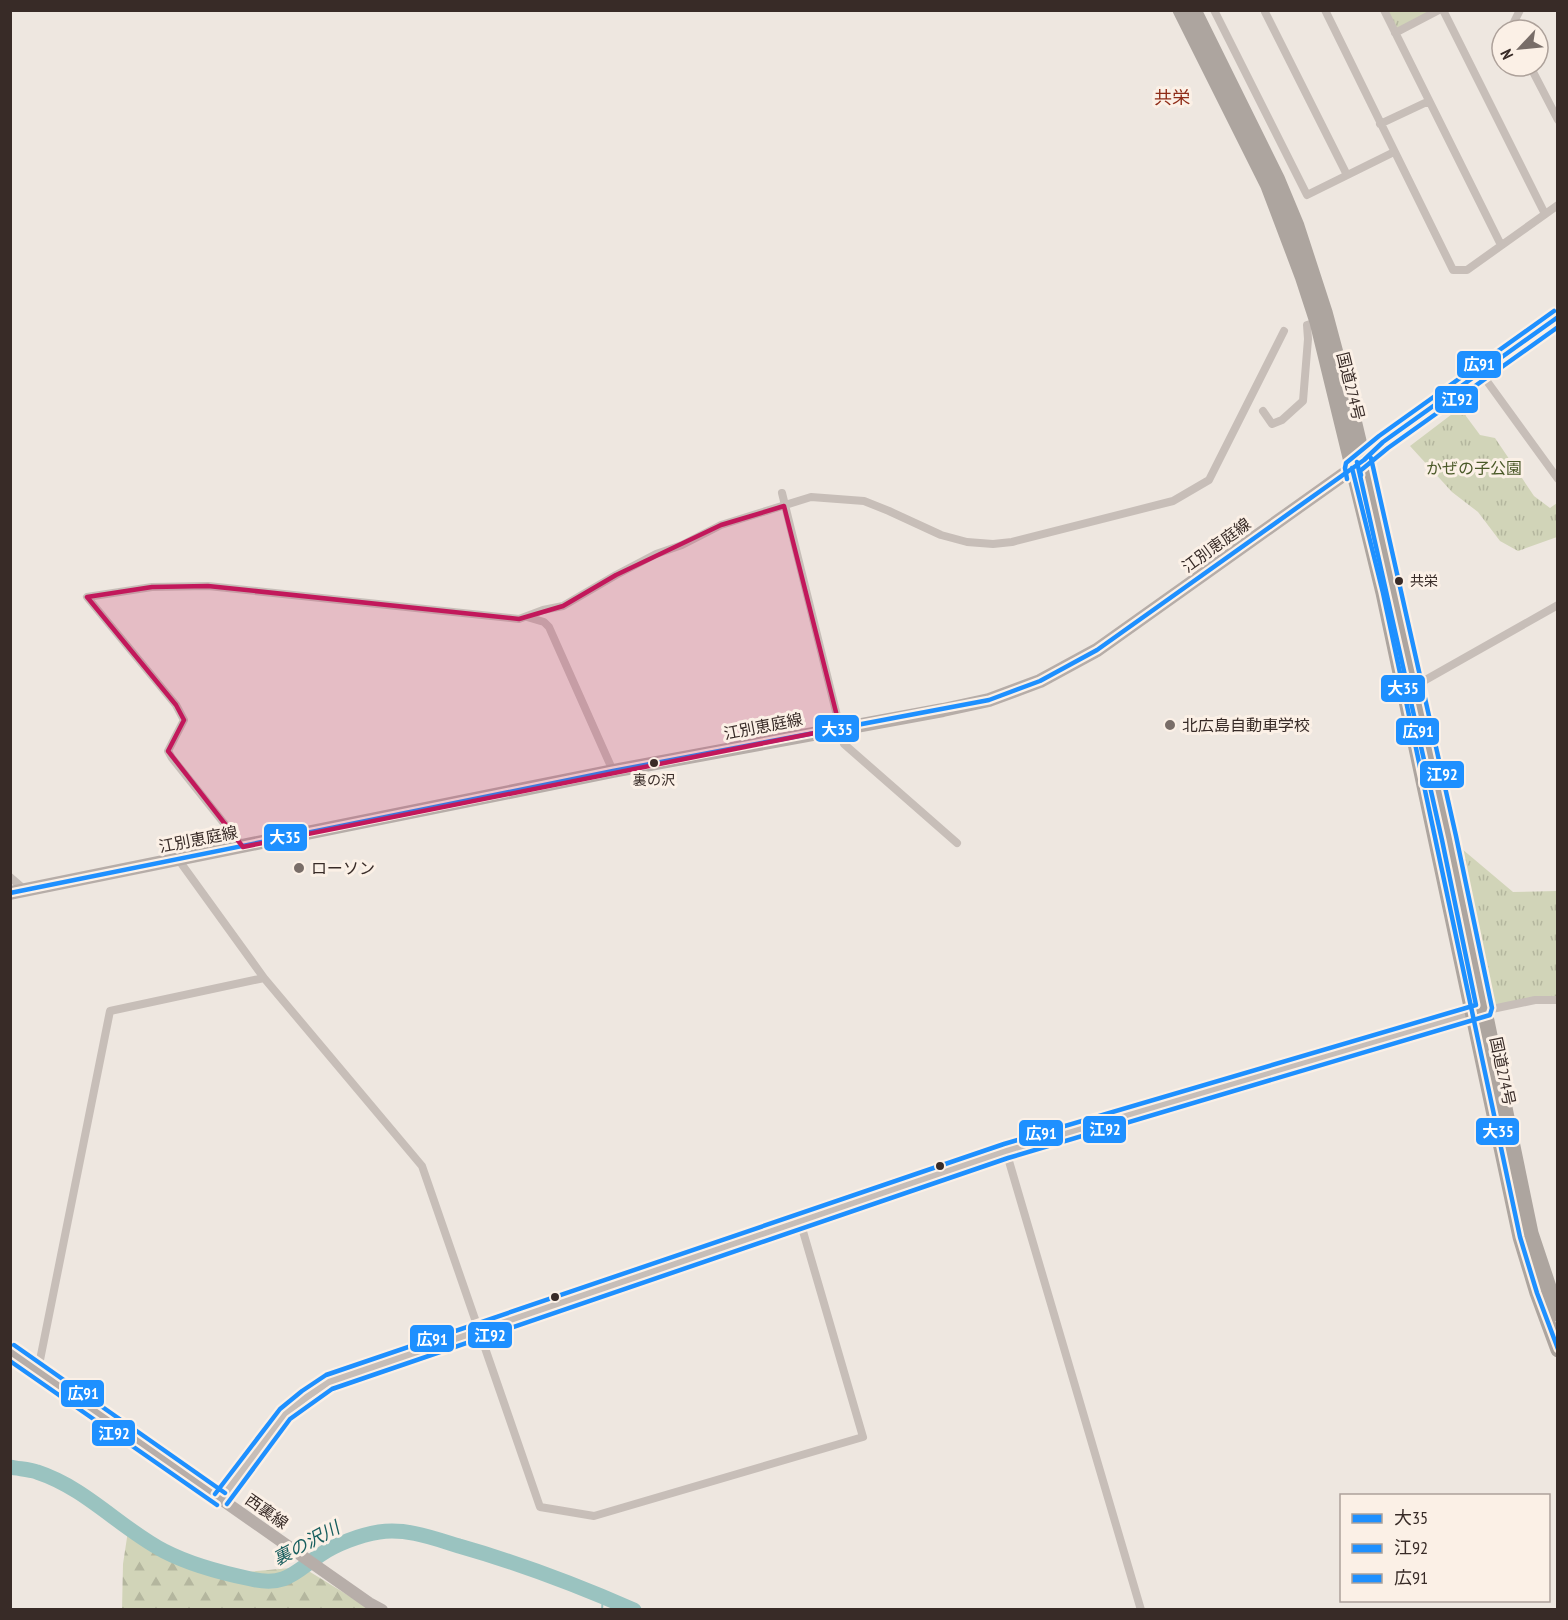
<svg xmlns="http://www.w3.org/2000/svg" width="1568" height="1620" font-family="'PT Sans Narrow','Noto Sans JP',sans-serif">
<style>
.forest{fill:url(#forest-firs)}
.park{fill:url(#park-tufts)}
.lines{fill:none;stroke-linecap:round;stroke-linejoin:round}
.stream{stroke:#9ac3c0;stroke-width:2}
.river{stroke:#9ac3c0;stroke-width:15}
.street{stroke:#c7beb8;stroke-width:8}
.secondary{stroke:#b7aea9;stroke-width:12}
.primary{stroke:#b6ada8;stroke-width:14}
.highway{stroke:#ada59f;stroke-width:15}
.bus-1-casing{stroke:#fbf0e6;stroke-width:9}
.bus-2-casing{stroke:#fbf0e6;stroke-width:9}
.bus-3-casing{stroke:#fbf0e6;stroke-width:9}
.bus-1{stroke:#1e90ff;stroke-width:4.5}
.bus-2{stroke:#1e90ff;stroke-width:4.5}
.bus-3{stroke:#1e90ff;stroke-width:4.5}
.marked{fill:#c2185b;fill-opacity:0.2;stroke:#c2185b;stroke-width:4.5;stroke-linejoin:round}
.bus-dot{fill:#382b27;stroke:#fbf0e6;stroke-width:2}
.poi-dot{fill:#786d68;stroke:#fbf0e6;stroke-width:2}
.labels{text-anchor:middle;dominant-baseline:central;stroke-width:6;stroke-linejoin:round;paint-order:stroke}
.bus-label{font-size:14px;fill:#382b27;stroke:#fbf0e6;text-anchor:start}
.street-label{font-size:16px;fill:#382b27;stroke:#fbf0e6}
.park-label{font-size:16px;fill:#4a5928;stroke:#fbf0e6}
.poi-label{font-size:16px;fill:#382b27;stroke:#fbf0e6;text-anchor:start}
.neighbourhood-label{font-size:18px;fill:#8f2c17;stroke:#fbf0e6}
.water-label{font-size:18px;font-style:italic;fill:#185e5e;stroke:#fbf0e6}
.line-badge{stroke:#fbf0e6;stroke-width:2}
.badge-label{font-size:16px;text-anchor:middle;font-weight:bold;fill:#fff}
</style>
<defs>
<pattern id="forest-firs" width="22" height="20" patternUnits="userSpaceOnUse" patternTransform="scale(1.5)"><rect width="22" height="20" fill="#d1d4b8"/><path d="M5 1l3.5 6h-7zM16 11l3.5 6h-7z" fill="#b4b69e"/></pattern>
<pattern id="park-tufts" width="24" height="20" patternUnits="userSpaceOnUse" patternTransform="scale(1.5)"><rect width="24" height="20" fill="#d1d4b8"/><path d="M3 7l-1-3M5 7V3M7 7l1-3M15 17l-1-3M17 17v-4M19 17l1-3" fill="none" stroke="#b4b69e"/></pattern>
</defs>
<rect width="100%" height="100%" fill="#eee7e0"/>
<path class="forest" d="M128 1531 199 1564 247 1572 302 1567 372 1610H122L123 1564Z"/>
<path class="park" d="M1384 11H1439L1395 33Z
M1460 408 1480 435 1495 438 1534 496 1550 508 1557 503V537L1518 551 1500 541 1478 512 1452 492 1410 446Z
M1449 838 1513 892 1557 891V1000L1485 1010Z"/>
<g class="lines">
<path class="stream" d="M602 1610 603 1596"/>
<path class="river" d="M10 1467C19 1469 29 1469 37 1472 86 1488 120 1528 164 1551 191 1565 222 1573 251 1579 285 1587 294 1573 320 1555 336 1544 360 1535 379 1532 407 1528 433 1538 459 1546 519 1563 577 1585 634 1610"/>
<path class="street" d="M1214 10 1307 195 1394 152
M1266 10 1265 12 1347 175
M1325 10 1453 270H1467L1558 205
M1384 10 1501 245
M1443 10 1545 214
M1512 30 1511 28 1520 10
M1395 33 1439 10
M1530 66 1558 120
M1380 124 1429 101
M1481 373 1558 479
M1263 411 1272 424 1282 420 1303 401 1308 339 1307 325 1317 322
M782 493 844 744 957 843
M527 617 544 622 549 627 613 771
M1413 687 1558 605
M243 847 172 758 168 751 184 720 176 705 87 597 152 587 208 586 519 619 543 610 563 606 616 575 656 554 682 545 721 525 811 497 864 501 889 511 941 535 967 542 993 544 1012 542 1173 501 1209 480 1284 331
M178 859 264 978
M10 877 25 890
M1006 1151 1141 1610
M38 1370 110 1011 264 978 422 1166 540 1507 594 1516 863 1437 800 1221
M221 1499 285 1414 306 1397 329 1382 1006 1151 1473 1013 1535 1000H1558"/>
<path class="secondary" d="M10 1351 369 1603 382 1610"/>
<path class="primary" d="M10 893 613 771 943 710 989 700 1040 681 1097 650 1364 460 1383 442 1558 317"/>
<path class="highway" d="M1180 10 1268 186 1302 276 1317 322 1383 593 1520 1237 1537 1293 1558 1350
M1194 10 1277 178 1297 226 1325 312 1355 424 1394 589 1449 838 1531 1233 1558 1314"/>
<g class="bus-1-casing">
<path id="bus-1" d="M1352 468 1383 593 1520 1237 1537 1293 1558 1349
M10 893 613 771 989 700 1040 681 1097 650 1364 460 1383 442 1558 317"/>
</g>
<g class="bus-2-casing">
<path id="bus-2" d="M1361 475 1360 471 1388 448 1558 327
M10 1361 217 1505
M227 1504 290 1419 332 1389 1008 1158 1490 1015 1492 1008 1456 836 1371 458"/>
</g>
<g class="bus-3-casing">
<path id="bus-3" d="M1347 479 1345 468 1346 463 1379 436 1554 311
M14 1345 225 1493
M215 1494 280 1409 302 1391 326 1375 1004 1144 1476 1005 1442 840 1357 462"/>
</g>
<use href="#bus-1" class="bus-1"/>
<use href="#bus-2" class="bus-2"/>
<use href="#bus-3" class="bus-3"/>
</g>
<path class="marked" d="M784 506 840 728 243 847 168 751 184 720 176 705 87 597 152 587 208 586 519 619 563 606 616 575 721 525Z"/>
<g class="bus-dot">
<circle cx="1399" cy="581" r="5"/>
<circle cx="654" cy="763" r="5"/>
<circle cx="940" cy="1166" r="5"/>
<circle cx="555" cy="1297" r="5"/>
</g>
<g class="poi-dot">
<circle cx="1170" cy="725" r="6"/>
<circle cx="299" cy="868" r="6"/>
</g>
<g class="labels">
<g class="bus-label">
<text x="1410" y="581">共栄</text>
<text x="654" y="780" text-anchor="middle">裏の沢</text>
</g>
<g class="street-label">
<text transform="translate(1351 386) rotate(76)">国道274号</text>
<text transform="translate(1216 545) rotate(-36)">江別恵庭線</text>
<text transform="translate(763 726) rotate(-11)">江別恵庭線</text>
<text transform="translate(198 839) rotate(-11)">江別恵庭線</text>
<text transform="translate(1503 1071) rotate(78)">国道274号</text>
<text transform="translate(267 1511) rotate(35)">西裏線</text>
</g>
<g class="park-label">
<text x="1474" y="468">かぜの子公園</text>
</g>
<g class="poi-label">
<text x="1182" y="725">北広島自動車学校</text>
<text x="311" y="868">ローソン</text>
</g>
<g class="neighbourhood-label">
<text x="1172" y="97">共栄</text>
</g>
<g class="water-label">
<text transform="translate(306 1543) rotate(-28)">裏の沢川</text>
</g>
</g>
<g class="line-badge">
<rect x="1456" y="350" width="46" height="29" rx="6" fill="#1e90ff"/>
<rect x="1434" y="385" width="45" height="29" rx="6" fill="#1e90ff"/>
<rect x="1380" y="674" width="46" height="29" rx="6" fill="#1e90ff"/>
<rect x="814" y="714" width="46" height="29" rx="6" fill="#1e90ff"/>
<rect x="1395" y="717" width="45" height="29" rx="6" fill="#1e90ff"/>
<rect x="1419" y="760" width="46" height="29" rx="6" fill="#1e90ff"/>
<rect x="263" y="823" width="45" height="29" rx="6" fill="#1e90ff"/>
<rect x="1082" y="1115" width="45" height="29" rx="6" fill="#1e90ff"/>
<rect x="1475" y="1117" width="45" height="29" rx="6" fill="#1e90ff"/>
<rect x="1018" y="1119" width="46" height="28" rx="6" fill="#1e90ff"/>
<rect x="467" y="1321" width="46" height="28" rx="6" fill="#1e90ff"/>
<rect x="409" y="1324" width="46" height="29" rx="6" fill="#1e90ff"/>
<rect x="60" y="1379" width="45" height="29" rx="6" fill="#1e90ff"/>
<rect x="91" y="1419" width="45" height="28" rx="6" fill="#1e90ff"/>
</g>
<g class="badge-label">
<text x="1479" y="370">広91</text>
<text x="1457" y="405">江92</text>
<text x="1403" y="694">大35</text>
<text x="837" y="735">大35</text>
<text x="1418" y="737">広91</text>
<text x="1442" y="780">江92</text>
<text x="285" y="843">大35</text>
<text x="1105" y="1135">江92</text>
<text x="1498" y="1137">大35</text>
<text x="1041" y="1139">広91</text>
<text x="490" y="1341">江92</text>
<text x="432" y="1345">広91</text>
<text x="83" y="1399">広91</text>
<text x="114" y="1439">江92</text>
</g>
<rect width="1568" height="1620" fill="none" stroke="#382b27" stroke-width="24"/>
<rect x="1340" y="1494" width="210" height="108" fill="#fbf0e6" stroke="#ada19a" stroke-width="1.5"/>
<rect x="1352" y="1514" width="30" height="9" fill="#1e90ff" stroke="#ada19a" stroke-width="1.5"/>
<text x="1394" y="1524" font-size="18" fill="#382b27">大35</text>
<rect x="1352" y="1544" width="30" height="9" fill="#1e90ff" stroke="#ada19a" stroke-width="1.5"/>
<text x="1394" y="1554" font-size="18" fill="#382b27">江92</text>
<rect x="1352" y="1574" width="30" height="9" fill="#1e90ff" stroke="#ada19a" stroke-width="1.5"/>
<text x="1394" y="1584" font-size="18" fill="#382b27">広91</text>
<g transform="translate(1520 48) rotate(244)"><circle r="28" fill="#fbf0e6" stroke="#ada19a" stroke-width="1.5"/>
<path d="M0-4.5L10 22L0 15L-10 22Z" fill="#786d68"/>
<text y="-9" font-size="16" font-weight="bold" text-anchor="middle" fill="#382b27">N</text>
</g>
</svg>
